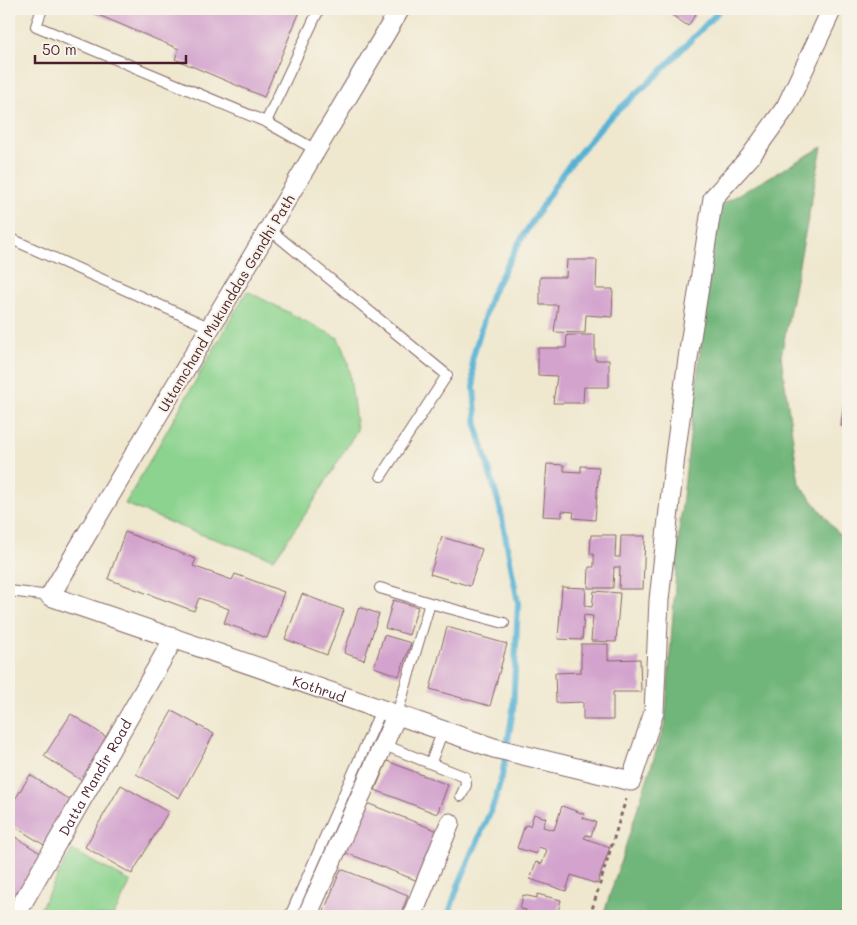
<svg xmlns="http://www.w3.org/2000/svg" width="857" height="925" font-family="Mali,sans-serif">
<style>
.green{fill:#8bd38e;stroke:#6a795c}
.forest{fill:#70b579;stroke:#5d6a52}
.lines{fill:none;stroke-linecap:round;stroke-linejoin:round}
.stream{stroke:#56b2d4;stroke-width:6}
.building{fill:#d3a3ce}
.lane-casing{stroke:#846564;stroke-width:12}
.street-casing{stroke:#846564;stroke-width:21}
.path{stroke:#846564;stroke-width:3;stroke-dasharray:4 4;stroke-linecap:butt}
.lane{stroke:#fff;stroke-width:10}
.street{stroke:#fff;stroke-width:19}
.labels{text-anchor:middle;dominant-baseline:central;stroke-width:4;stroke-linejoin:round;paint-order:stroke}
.street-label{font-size:14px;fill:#4a1f2b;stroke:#f7f3e8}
</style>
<rect width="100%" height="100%" fill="#f7f3e8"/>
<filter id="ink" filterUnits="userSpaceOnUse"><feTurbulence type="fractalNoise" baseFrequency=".02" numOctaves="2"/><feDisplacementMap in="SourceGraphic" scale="10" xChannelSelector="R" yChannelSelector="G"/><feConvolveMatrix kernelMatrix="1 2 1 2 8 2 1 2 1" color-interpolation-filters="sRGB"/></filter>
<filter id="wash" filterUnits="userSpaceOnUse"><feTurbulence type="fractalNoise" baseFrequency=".0096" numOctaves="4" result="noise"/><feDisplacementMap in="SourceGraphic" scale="20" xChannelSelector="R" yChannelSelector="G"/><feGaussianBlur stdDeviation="1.12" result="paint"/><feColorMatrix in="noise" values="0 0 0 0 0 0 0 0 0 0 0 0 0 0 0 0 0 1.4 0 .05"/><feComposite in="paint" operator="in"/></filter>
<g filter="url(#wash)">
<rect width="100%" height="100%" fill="#efe8cf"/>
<path class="green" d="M247 291 338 338 348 362 357 430 311 506 274 559 191 531 125 504Z
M72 850 131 882 113 916H36Z"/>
<path class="forest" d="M822 147 781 356 799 483 848 546V916H603L665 724 679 531 717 207Z"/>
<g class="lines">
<path class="stream" d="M448 916 458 886 494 803 502 776 513 710 518 603 500 508 477 428 472 360 491 295 520 241 562 174 605 122 658 74 721 9"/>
</g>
<g id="blocks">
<path class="building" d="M84 9H301L264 97 175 59 179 49Z
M663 9H699L688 26Z
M567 260H597L596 289H613L612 317 586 315 585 333 554 332 558 305H540V277H566Z
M567 335H595V360H609V387H584L583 403H553L557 376 538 375V348H566Z
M847 373H848V427L841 426Z
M547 464 564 465V471L581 472V466L599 467 595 520 573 518 574 512 562 511V517L543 516Z
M125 532 196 559 193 566 232 580 235 574 284 592 267 638 224 623 229 609 199 598 194 611 108 579Z
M591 535H616L615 557H620L621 536H645L643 589H619L620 567H614L613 588H588L589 567H594V554H590Z
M442 537 482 549 470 586 430 574Z
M562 587 586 588 585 606 592 607 594 591 620 593 616 642 591 641 593 616 584 615 582 640 558 639Z
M302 594 344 610 327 655 285 639Z
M393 600 418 607 409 635 385 628Z
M359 607 379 614 364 660 344 653Z
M447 627 507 644 490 706 430 689Z
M384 635 411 643 399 676 374 667Z
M581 644H608V660L640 659 641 692H613V720H583V702L556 703 555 673 581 672Z
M172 711 214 734 179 798 136 774Z
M71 714 114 742 87 784 44 756Z
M387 761 448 785 437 814 375 790Z
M30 775 76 804 49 848 9 823V809Z
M121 785 168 812 132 874 85 847Z
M364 802 438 831 418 881 344 852Z
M562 806 584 814 583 818 596 822 591 836 586 835 584 838 610 847 597 884 571 875 566 891 530 879 536 862 542 864 547 850 539 847 536 854 517 848 525 825 530 826 534 814 546 818 543 827 554 830Z
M9 833 45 856 9 911Z
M341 869 408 895 400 916H322Z
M537 894 561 900 557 916H525L526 910 520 909 523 895 537 898Z"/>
</g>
</g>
<g filter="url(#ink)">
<use href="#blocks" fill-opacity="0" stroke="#846564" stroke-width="1"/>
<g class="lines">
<g class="lane-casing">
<path id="lane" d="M42 9 36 26 266 122 316 150
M266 122 319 9
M269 229 447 375 381 476
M9 238 211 328
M380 588 430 603
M9 591 50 596
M397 714 430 603 504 623
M384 745 465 777 466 785 461 796
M431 762 443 730
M290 916 382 708"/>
</g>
<g class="street-casing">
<g id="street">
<path id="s1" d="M400 9 50 596 494 748 631 781 654 712 659 600 675 456 690 344 713 198 750 157 786 107 832 9"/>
<path id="s2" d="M15 916 174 638"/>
<path d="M307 916 397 714"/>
<path d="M412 916 450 823"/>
</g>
</g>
<path class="path" d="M590 916 626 799"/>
<use href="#lane" class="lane"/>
<use href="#street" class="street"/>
</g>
</g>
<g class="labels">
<g class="street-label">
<text transform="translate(226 303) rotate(-59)">Uttamchand Mukunddas Gandhi Path</text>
<text stroke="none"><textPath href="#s1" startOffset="968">Kothrud</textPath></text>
<text stroke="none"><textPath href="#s2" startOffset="160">Datta Mandir Road</textPath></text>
</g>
</g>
<rect width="857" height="925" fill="none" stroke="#f7f3e8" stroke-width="30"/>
<path d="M35 55v8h151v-8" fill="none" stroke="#4a1f2b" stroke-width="2.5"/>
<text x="42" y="55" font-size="15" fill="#4a1f2b" stroke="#f7f3e8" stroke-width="4" paint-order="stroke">50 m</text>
</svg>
